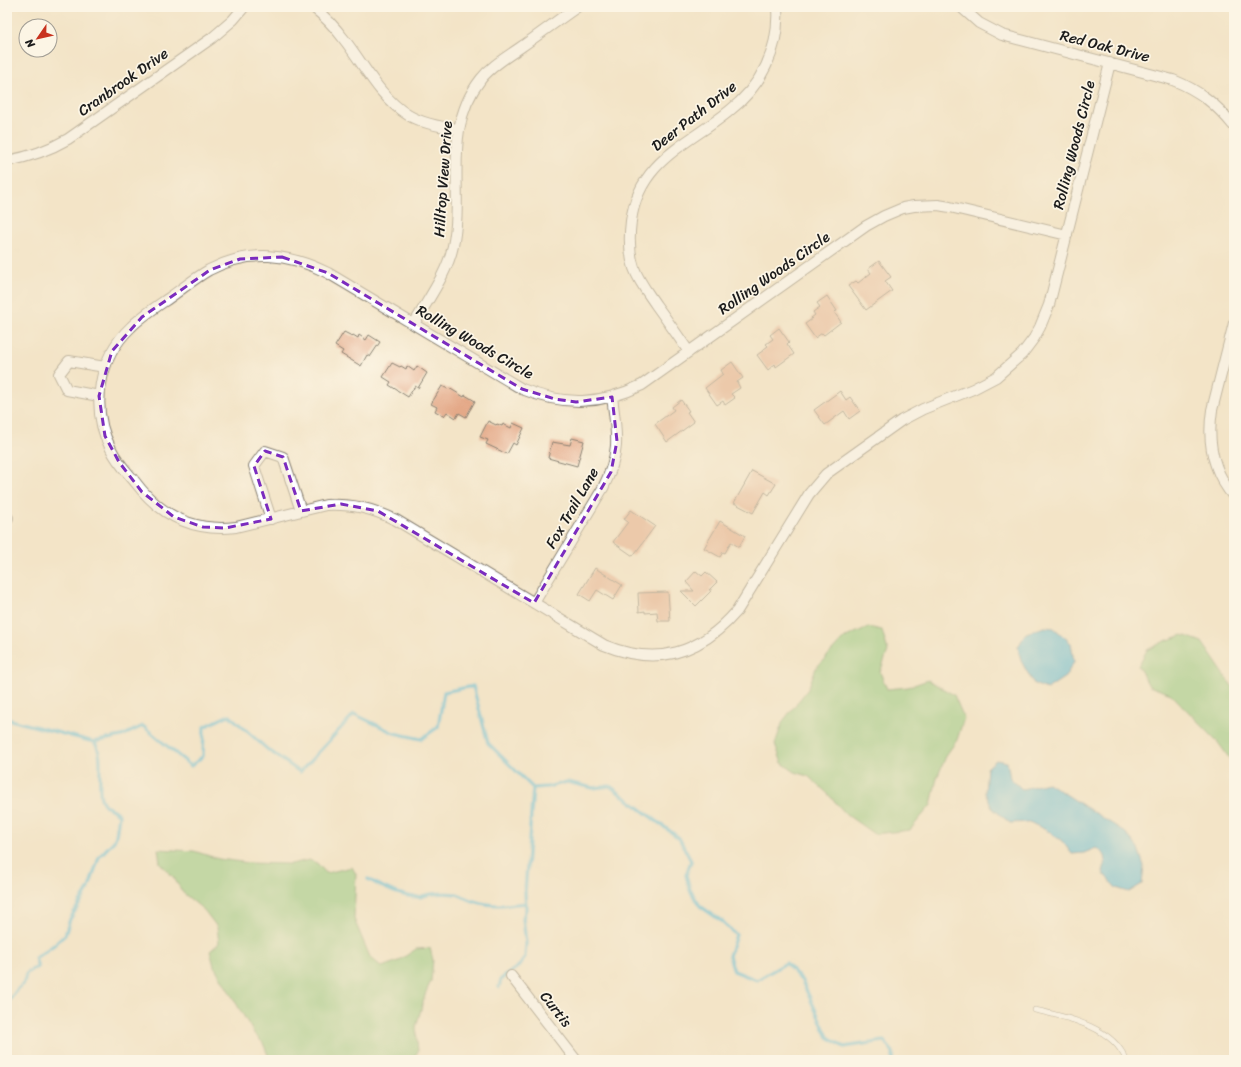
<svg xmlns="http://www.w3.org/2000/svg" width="1241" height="1067" font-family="Sriracha,sans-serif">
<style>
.green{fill:#8cc77c;stroke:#54724c}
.water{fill:#5cbbda;stroke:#3c6c7b}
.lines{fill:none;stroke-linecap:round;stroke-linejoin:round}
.stream{stroke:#5cbbda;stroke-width:3.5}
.building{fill:#e4a988}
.lane-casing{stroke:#888072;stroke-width:6}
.street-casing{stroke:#888072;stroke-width:12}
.lane{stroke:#fff;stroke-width:5}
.street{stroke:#fff;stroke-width:10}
.marked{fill:none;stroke:#7b2cbf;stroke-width:3;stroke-dasharray:8 5;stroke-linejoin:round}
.labels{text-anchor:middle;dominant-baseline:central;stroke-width:3.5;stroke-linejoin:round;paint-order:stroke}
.street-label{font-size:15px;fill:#1c1c1c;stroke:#fcf5e5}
</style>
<rect width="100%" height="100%" fill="#fcf5e5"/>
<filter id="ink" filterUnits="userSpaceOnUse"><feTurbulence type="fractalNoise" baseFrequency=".025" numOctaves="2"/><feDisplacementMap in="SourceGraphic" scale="8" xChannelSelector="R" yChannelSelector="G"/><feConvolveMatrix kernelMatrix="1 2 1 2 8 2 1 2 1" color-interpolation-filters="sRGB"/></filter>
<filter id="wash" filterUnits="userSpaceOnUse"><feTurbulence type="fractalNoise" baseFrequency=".012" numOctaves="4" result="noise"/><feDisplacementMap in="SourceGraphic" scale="16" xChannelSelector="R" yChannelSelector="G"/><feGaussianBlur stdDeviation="0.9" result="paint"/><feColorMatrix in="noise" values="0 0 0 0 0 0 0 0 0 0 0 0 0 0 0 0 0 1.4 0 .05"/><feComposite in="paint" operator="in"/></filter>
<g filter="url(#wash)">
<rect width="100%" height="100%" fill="#f3e4c7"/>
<path class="green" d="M868 627 882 630 888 651 880 672 887 689 908 687 928 680 954 695 964 718 957 740 947 754 937 778 931 805 910 830 874 834 847 815 826 792 808 776 795 772 782 763 775 744 783 721 808 689 816 668 844 638Z
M1183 635 1202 642 1234 689V765L1217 741 1171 694 1149 686 1138 666 1147 650 1165 641Z
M158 849 194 851 219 859 250 863 291 864 309 860 317 863 326 873 352 867 356 874 354 919 370 957 382 967 398 961 416 949 430 948 433 960 431 981 426 992 416 1027 418 1052 411 1060H270L263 1043 255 1035 214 966 210 951 219 943 217 927 204 910 183 893 174 878 160 863Z"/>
<path class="water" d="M1045 627 1054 628 1071 643 1074 662 1065 677 1047 689 1034 684 1021 661 1018 647 1026 633Z
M996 760 1007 762 1010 778 1022 789 1048 783 1125 832 1138 848 1144 866 1142 884 1129 892 1116 888 1103 873C1106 860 1109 855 1096 848L1084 853 1072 854 1062 841 1046 830 1029 822 1010 823 992 808 985 793 987 768Z"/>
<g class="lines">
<path class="stream" d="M7 719 94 742 122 736 143 726 191 766 203 756 204 727 229 715 267 749 300 772 354 714 394 733 421 739 438 727 444 692 473 686 488 743 533 788
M533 788 547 787 567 782 593 788 610 786 679 838 691 861 686 875 690 890 700 906 723 922 736 935 729 956 734 971 757 980 786 963 802 981 828 1037 844 1047 884 1041 893 1052V1060
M368 879C381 887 404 898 420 897 424 896 428 894 432 894 440 893 449 893 457 894 463 896 468 900 474 901 492 907 508 905 526 903
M499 987 501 979 520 965 525 957 526 943 523 918 526 909 525 892 533 788
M7 1004 16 991 24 983 26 974 31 970 38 967 35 958 54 945 65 935 70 919 89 888 99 857 114 841 116 836 119 815C114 808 104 809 101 798 97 782 105 754 94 742"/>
</g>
<g id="blocks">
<path class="building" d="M879 261 891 277 885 281 892 291 866 310 848 286 856 281 858 283 871 273 868 269Z
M827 296 837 311 834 312 841 322 824 335 822 333 815 338 805 324 812 319 811 318 815 315 813 312 820 307 817 303Z
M779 328 789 342 787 344 794 354 776 367 775 364 768 370 757 355 764 350V349L768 346 766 344 773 339 770 335Z
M344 332 352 336 353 335 358 338 359 335 366 340 369 335 380 342 370 357 367 355 361 366 341 354 343 351 335 346Z
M732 362 743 378 737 382 740 388 731 394 735 398 725 405 723 401 717 405 705 388 723 374 721 370Z
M392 363 400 367 401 366 406 369 407 366 414 371 417 366 427 373 418 388 415 386 408 397 389 385 391 382 383 377Z
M442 386 448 389 449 388 464 397 465 395 475 401 466 417 459 413 456 418 447 412 444 416 435 411 437 407 431 404Z
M840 391 846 400 850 397 860 411 849 419 844 411 825 425 814 410Z
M681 400 689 411 687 412 694 422 667 442 655 424 674 410 672 407Z
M488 421 496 425 497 424 502 426 503 424 511 428 513 423 524 428 516 445 513 443 507 454 486 444 488 440 480 437Z
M572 438 584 441 577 466 548 458 552 442 570 445Z
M752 471 776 484 769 495 765 492 753 513 734 503Z
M631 510 655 526 633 556 613 542 628 522 624 519Z
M720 521 745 536 739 547 731 542 725 553 723 552 720 557 704 548Z
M595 568 622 585 613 600 597 590 590 601 579 594Z
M696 571 702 576 706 572 717 582 709 590H712L696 606 681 591H694L686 582Z
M668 592 670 621H658L657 612 645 613V611L639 612 638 593Z"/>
</g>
</g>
<g filter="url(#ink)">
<use href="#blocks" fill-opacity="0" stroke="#888072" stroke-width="1"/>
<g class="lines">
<g class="lane-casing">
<path id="lane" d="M1035 1010C1065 1017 1113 1026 1126 1060"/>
</g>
<g class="street-casing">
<path id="street" d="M313 7C324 16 334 26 343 38 364 64 379 97 408 115 423 124 441 127 458 129
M961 7 979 23 1002 35 1173 80C1200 91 1216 104 1234 126
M7 161C29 157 49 150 68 139L212 38 233 20 244 7
M1067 235 950 207 938 205 914 206 903 208 884 216 866 226 642 385C601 405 564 406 522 389L328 273C288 253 250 249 209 270 195 278 182 289 169 298 156 307 142 316 131 327 98 358 90 409 111 449 117 462 127 472 136 483 161 516 194 532 236 527L326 505C353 504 371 508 396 520L604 645C657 667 700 654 737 611L809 494 826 474 902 420 923 409 973 389 996 377 1022 354 1034 338 1040 327 1049 305 1110 63
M1234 323 1212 410C1207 442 1213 472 1234 497
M414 324C428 299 447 274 453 246 465 189 441 130 481 79 491 66 507 57 521 47 540 34 558 20 577 7
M689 352C678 336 667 320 656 305 648 293 639 282 634 268 629 253 629 237 631 221 639 161 687 145 728 112 761 87 780 49 777 7
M99 396 67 390 59 374 69 361 105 367
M7 517 8 518
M271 519 254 466 265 451 283 457 301 511
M534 603 603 488C621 452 617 435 612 397
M511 976 576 1060"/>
</g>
<use href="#lane" class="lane"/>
<use href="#street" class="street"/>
</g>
</g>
<path d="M0 0H1241V1067H0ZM282 257 328 273 522 389 555 399 576 402 612 397 617 441 611 472 534 603 378 511 341 504 301 511 283 457 265 451 254 466 271 519 225 528 203 527 174 517 142 492 119 462 105 436 99 396 112 351 142 317 210 270 240 259Z" fill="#f3e4c7" fill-opacity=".55" fill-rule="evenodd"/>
<path class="marked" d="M282 257 328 273 522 389 555 399 576 402 612 397 617 441 611 472 534 603 378 511 341 504 301 511 283 457 265 451 254 466 271 519 225 528 203 527 174 517 142 492 119 462 105 436 99 396 112 351 142 317 210 270 240 259Z"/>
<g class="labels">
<g class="street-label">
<text transform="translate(1105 46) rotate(14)">Red Oak Drive</text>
<text transform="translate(123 82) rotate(-35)">Cranbrook Drive</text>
<text transform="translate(694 116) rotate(-38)">Deer Path Drive</text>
<text transform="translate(1074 145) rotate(-76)">Rolling Woods Circle</text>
<text transform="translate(443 179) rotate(-86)">Hilltop View Drive</text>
<text transform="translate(774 273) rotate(-35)">Rolling Woods Circle</text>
<text transform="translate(475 342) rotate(30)">Rolling Woods Circle</text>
<text transform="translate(572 508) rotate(-60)">Fox Trail Lane</text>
<text transform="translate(556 1009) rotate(52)">Curtis</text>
</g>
</g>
<rect width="1241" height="1067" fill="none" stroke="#fcf5e5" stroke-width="24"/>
<g transform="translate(38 38) rotate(236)"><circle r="19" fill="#fcf5e5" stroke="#a29e95"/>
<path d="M0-3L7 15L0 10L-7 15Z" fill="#c8321e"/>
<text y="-6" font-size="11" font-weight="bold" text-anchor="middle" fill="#1c1c1c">N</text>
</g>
</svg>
